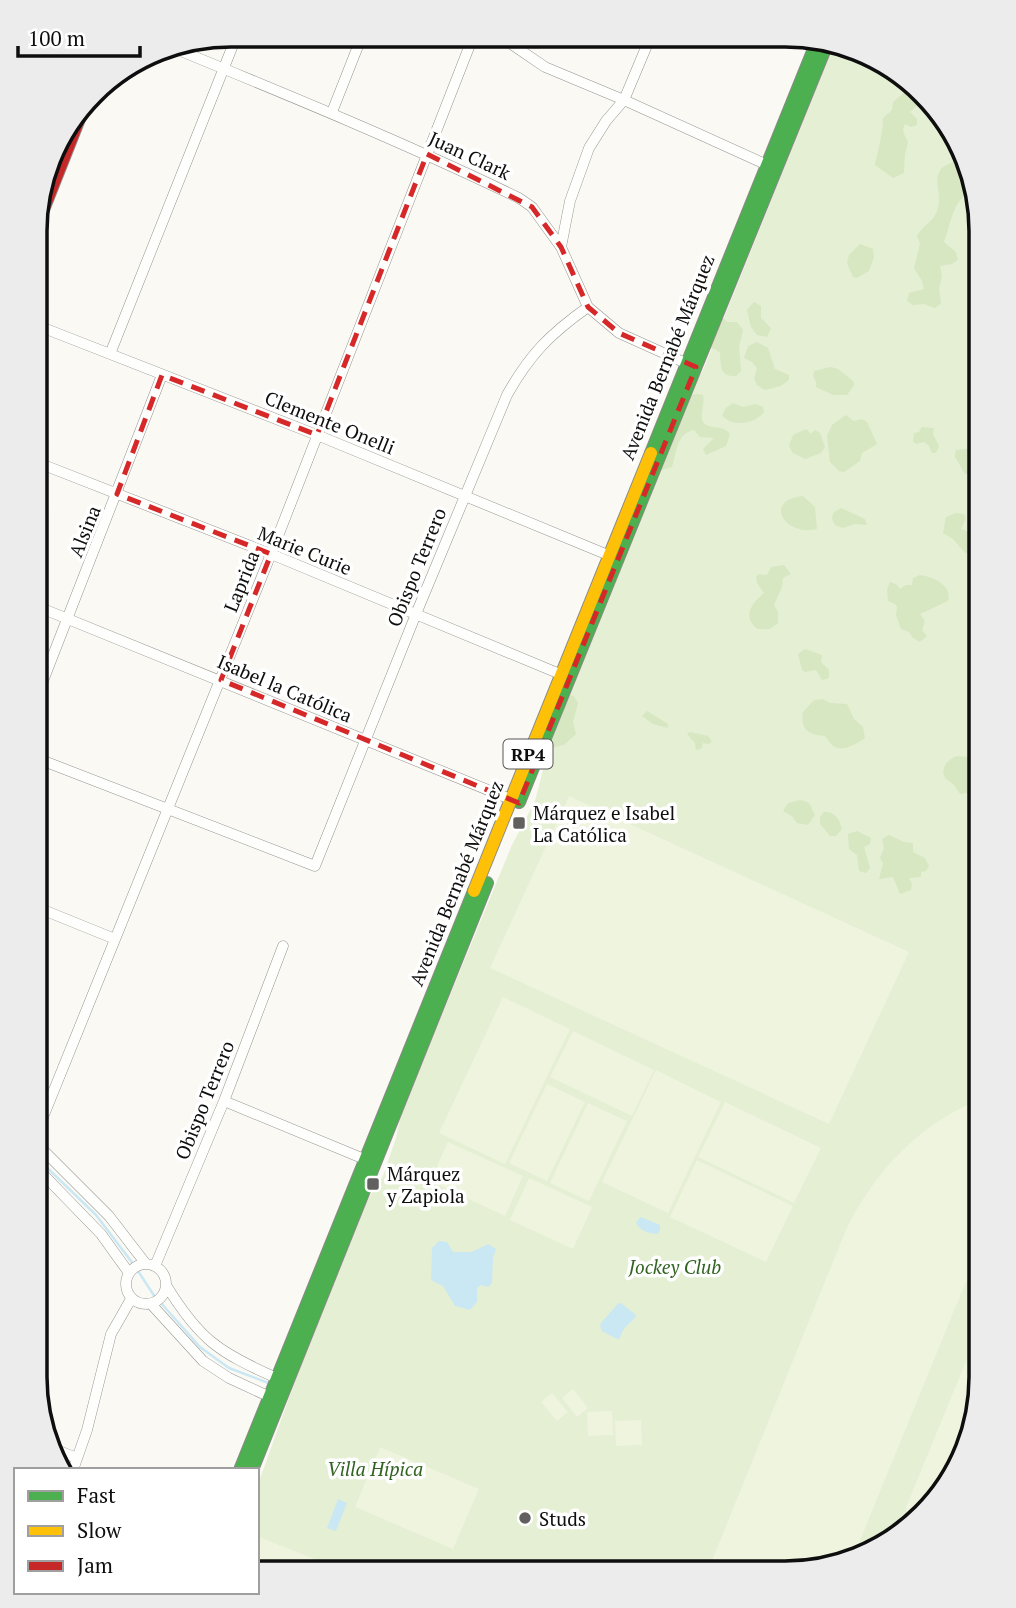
<svg xmlns="http://www.w3.org/2000/svg" width="1016" height="1608" font-family="'PT Serif',serif">
<style>
.green{fill:#e5efd4}
.forest{fill:#d6e7c2}
.pitch{fill:#eef4de}
.water{fill:#cae8f4}
.lines{fill:none;stroke-linecap:round;stroke-linejoin:round}
.stream{stroke:#cae8f4;stroke-width:2.5}
.street-casing{stroke:#949492;stroke-width:11}
.fast-casing{stroke:#8b8a88;stroke-width:14}
.slow-casing{stroke:#8b8a88;stroke-width:14}
.jam-casing{stroke:#8b8a88;stroke-width:14}
.street{stroke:#fefefd;stroke-width:10}
.fast{stroke:#4caf50;stroke-width:12}
.slow{stroke:#ffc107;stroke-width:12}
.jam{stroke:#c62828;stroke-width:12}
.marked{fill:none;stroke:#d62828;stroke-width:5;stroke-dasharray:14 9;stroke-linejoin:round}
.poi-dot{fill:#61605e;stroke:#fff;stroke-width:2.5}
.labels{text-anchor:middle;dominant-baseline:central;stroke-width:7;stroke-linejoin:round;paint-order:stroke}
.shield{fill:#fff;stroke:#565656;stroke-width:2}
.shield-label{font-size:18px;font-weight:bold;fill:#0e0e0e}
.street-label{font-size:19px;fill:#0e0e0e;stroke:#fff}
.poi-label{font-size:19px;fill:#0e0e0e;stroke:#fff;text-anchor:start}
.park-label{font-size:19px;font-style:italic;fill:#326321;stroke:#fff}
.rim{fill:none;stroke:#0e0e0e;stroke-width:3.5}
</style>
<rect width="100%" height="100%" fill="#faf9f4"/>
<path class="green" d="M834 44 904 76 966 157 981 232V1390L941 1496 859 1558 785 1573 257 1571V1487L313 1331 364 1205 383 1176 396 1138 401 1114 512 845 535 801 550 743 678 415 703 370Z"/>
<path class="forest" d="M901 74 923 100 910 112 917 119V125L911 127 905 124C901 132 905 135 908 142L905 154 904 173 893 178 875 165C878 149 883 134 883 118L892 110 893 102 905 92 899 78Z
M961 150 966 157 974 195 964 196C952 207 950 226 944 242L956 252 958 260 952 264 940 266 942 277 939 288 941 303 935 308 924 304 913 305 907 301 909 293 924 289 922 281 914 268 920 244 917 236C922 226 934 221 937 211 943 197 934 184 939 173 942 165 946 166 951 163 956 161 959 154 961 150Z
M860 244 873 249 874 257 869 271 857 278 853 277 847 263 849 255Z
M754 302 761 306V318L771 328 767 337 757 335 751 327 747 310Z
M723 318 727 322H737L743 330 739 347 741 371 736 376C719 377 721 365 720 353L715 349 707 348Z
M757 342 768 348 775 369 789 375V380L781 386 765 390 757 385 754 378 757 368 752 362 744 358 748 346Z
M831 367 838 369 853 381 854 385 847 395H833L816 387V382L813 376 814 371Z
M698 394 703 395C706 404 695 422 709 426 719 429 723 426 730 434L726 446 706 455 703 449 714 438 700 437 694 430C676 434 677 452 672 467L662 470 658 468 690 395Z
M733 403 743 407 756 404 763 407 764 412C755 424 732 428 722 415L726 408Z
M846 415 854 421 862 419 867 422 877 444 862 453 860 461 844 472 839 471 830 462 827 436 832 425Z
M922 427 934 428 933 434 939 446 936 453H932L929 446 924 442 916 444 913 441 914 433 919 432Z
M806 429 811 434 815 430 820 433 825 447 821 453 805 459 793 453 789 446 793 435Z
M972 446 981 452V479L975 474H965L955 457 956 450 966 449Z
M803 496 815 507 817 529C785 537 762 500 803 496Z
M841 508 865 519 867 525 855 524 843 528 835 525 832 519 833 513Z
M956 513 964 514 966 518 961 529 975 534 981 529V561L978 554 965 553 953 539 943 533 946 517Z
M784 565 791 574 783 578 782 587 774 605 778 612V623L770 629H758C741 617 752 603 764 593L757 583 756 577 759 574 767 575 771 567Z
M920 575C934 577 952 585 948 601L920 614 925 621 922 630 927 636 920 642 913 638 909 632 901 629 896 615 897 607 895 604 888 601 887 589 890 582 896 584 900 589 906 585H912L913 578Z
M973 629 981 632V663L978 654C968 649 963 638 973 629Z
M805 649 822 655 821 662 829 670V678L822 680 816 670 805 672 802 670 798 654Z
M567 695 574 696 578 703 573 722 576 734 564 745 550 748 547 746Z
M823 699 830 703 847 704 854 719 863 727 865 738C857 744 841 753 832 745 829 742 828 739 825 736 809 735 800 730 803 712L814 700Z
M647 711 668 724V728L653 724 642 716Z
M690 732 708 736 712 741 709 744 703 743 701 749 696 750 695 743 687 734Z
M957 756 974 758 981 762V791L960 794 954 785 945 778C940 768 947 760 957 756Z
M800 800C812 802 810 806 815 815L808 825 797 823 792 816 783 811 788 803Z
M824 812C835 811 840 820 842 829L836 836H830L820 824V817Z
M857 831 871 838 870 844 864 847 870 868 866 873 859 871 857 855 849 849 848 834Z
M889 835 904 842 913 843V852L925 858 929 866 926 871 921 872V877L909 878 912 884 911 890 900 894 893 877 879 879 883 863 880 858 884 848 882 839Z"/>
<path class="pitch" d="M569 796 909 952 829 1124 490 968Z
M503 997 570 1029 505 1164 439 1133Z
M573 1031 654 1070 632 1116 550 1077Z
M656 1070 721 1102 668 1213 602 1182Z
M547 1084 585 1102 547 1181 509 1163Z
M981 1099V1256L965 1284 852 1560 785 1573H707L845 1232C874 1172 918 1124 981 1099Z
M725 1102 821 1148 794 1203 698 1157Z
M588 1103 627 1121 589 1201 550 1183Z
M448 1142 523 1176 505 1216 430 1181Z
M697 1160 793 1206 766 1262 670 1217Z
M529 1178 592 1207 573 1249 510 1220Z
M981 1325V1390L941 1496 905 1523 906 1507Z
M573 1389 588 1408 577 1417 562 1398Z
M552 1393 568 1412 557 1421 541 1402Z
M612 1411 613 1435 588 1436 587 1412Z
M641 1420 642 1445 616 1446 615 1421Z
M380 1447 479 1489 453 1549 355 1507Z
M257 1536 347 1572 257 1571Z"/>
<path class="water" d="M641 1217 660 1225V1231L657 1234C649 1234 638 1230 636 1222Z
M439 1241 447 1242 453 1252H472L488 1244 496 1249 493 1258 492 1283 488 1287 481 1285 477 1288V1302L470 1310 455 1306 443 1286 431 1280 432 1248Z
M618 1303 622 1304 636 1315C634 1323 625 1322 620 1338L617 1339 602 1331 600 1325C601 1322 615 1308 618 1303Z
M338 1499 347 1503 336 1531 327 1528Z"/>
<g class="lines">
<path class="stream" d="M35 1156 96 1215 134 1265
M138 1271 155 1297
M161 1303 200 1347 229 1368 271 1384"/>
<g class="street-casing">
<path id="street" d="M501 37 545 67 624 100 765 164
M171 47C288 95 405 143 519 198L532 207 561 247 588 307 619 333 690 365
M332 112 362 36
M53 153 63 158
M561 247 570 201 589 148 606 121 624 100 650 38
M36 325 317 435 608 555
M110 354 237 35
M36 462 271 554 560 674
M36 606 515 801
M36 699 162 375
M36 758 315 866 416 614 507 395C530 354 550 334 588 307
M36 907 115 939
M224 1101 369 1161
M35 1137 271 554 473 37
M35 1142 109 1216 146 1264
M35 1166 101 1234 129 1273
M126 1284a20 20 0 1 1 40 0a20 20 0 1 1-40 0Z
M155 1266 224 1101 283 946
M166 1285C199 1339 219 1353 277 1378
M151 1304 203 1361 229 1378 270 1397
M49 1447 77 1458
M73 1470 87 1430 111 1334 131 1299"/>
</g>
<g class="fast-casing">
<path id="fast" d="M651 453 818 39
M519 802 828 41
M240 1470 474 891
M252 1470 487 883"/>
</g>
<g class="slow-casing">
<path id="slow" d="M474 891 651 453"/>
</g>
<g class="jam-casing">
<path id="jam" d="M37 225 83 109"/>
</g>
<use href="#street" class="street"/>
<use href="#fast" class="fast"/>
<use href="#slow" class="slow"/>
<use href="#jam" class="jam"/>
</g>
<path class="marked" d="M427 154 532 207 561 247 588 307 619 333 696 367 519 803 221 680 271 554 117 494 162 375 317 435Z"/>
<g class="poi-dot">
<rect x="512" y="816" width="14" height="14" rx="3.5"/>
<rect x="366" y="1177" width="14" height="14" rx="3.5"/>
<circle cx="525" cy="1518" r="7"/>
</g>
<g class="labels">
<rect class="shield" x="503.5" y="739.5" width="49" height="29" rx="5"/>
<g class="shield-label">
<text x="528" y="754">RP4</text>
</g>
<g class="street-label">
<text transform="translate(470 155) rotate(25)">Juan Clark</text>
<text transform="translate(667 357) rotate(-68)">Avenida Bernabé Márquez</text>
<text transform="translate(330 422) rotate(22)">Clemente Onelli</text>
<text transform="translate(84 531) rotate(-68)">Alsina</text>
<text transform="translate(305 550) rotate(22)">Marie Curie</text>
<text transform="translate(416 567) rotate(-68)">Obispo Terrero</text>
<text transform="translate(241 581) rotate(-68)">Laprida</text>
<text transform="translate(285 688) rotate(23)">Isabel la Católica</text>
<text transform="translate(456 883) rotate(-68)">Avenida Bernabé Márquez</text>
<text transform="translate(204 1100) rotate(-68)">Obispo Terrero</text>
</g>
<g class="poi-label">
<text x="533" y="812">Márquez e Isabel<tspan x="533" dy="22">La Católica</tspan></text>
<text x="387" y="1173">Márquez<tspan x="387" dy="22">y Zapiola</tspan></text>
<text x="539" y="1518">Studs</text>
</g>
<g class="park-label">
<text x="675" y="1266">Jockey Club</text>
<text x="375" y="1468">Villa Hípica</text>
</g>
</g>
<path d="M0 0H1016V1608H0ZM231 47H785A184 184 0 0 1 969 231V1377A184 184 0 0 1 785 1561H231A184 184 0 0 1 47 1377V231A184 184 0 0 1 231 47Z" fill="#ececec" fill-rule="evenodd"/>
<path class="rim" d="M231 47H785A184 184 0 0 1 969 231V1377A184 184 0 0 1 785 1561H231A184 184 0 0 1 47 1377V231A184 184 0 0 1 231 47Z"/>
<rect x="14" y="1468" width="245" height="126" fill="#ffffff" stroke="#9f9f9f" stroke-width="2"/>
<rect x="28" y="1491" width="35" height="10" fill="#4caf50" stroke="#9f9f9f" stroke-width="2"/>
<text x="77" y="1503" font-size="21" fill="#0e0e0e">Fast</text>
<rect x="28" y="1526" width="35" height="10" fill="#ffc107" stroke="#9f9f9f" stroke-width="2"/>
<text x="77" y="1538" font-size="21" fill="#0e0e0e">Slow</text>
<rect x="28" y="1561" width="35" height="10" fill="#c62828" stroke="#9f9f9f" stroke-width="2"/>
<text x="77" y="1573" font-size="21" fill="#0e0e0e">Jam</text>
<path d="M18 46v10h122v-10" fill="none" stroke="#0e0e0e" stroke-width="3.5"/>
<text x="28" y="46" font-size="21" fill="#0e0e0e" stroke="#ffffff" stroke-width="5" paint-order="stroke">100 m</text>
</svg>
